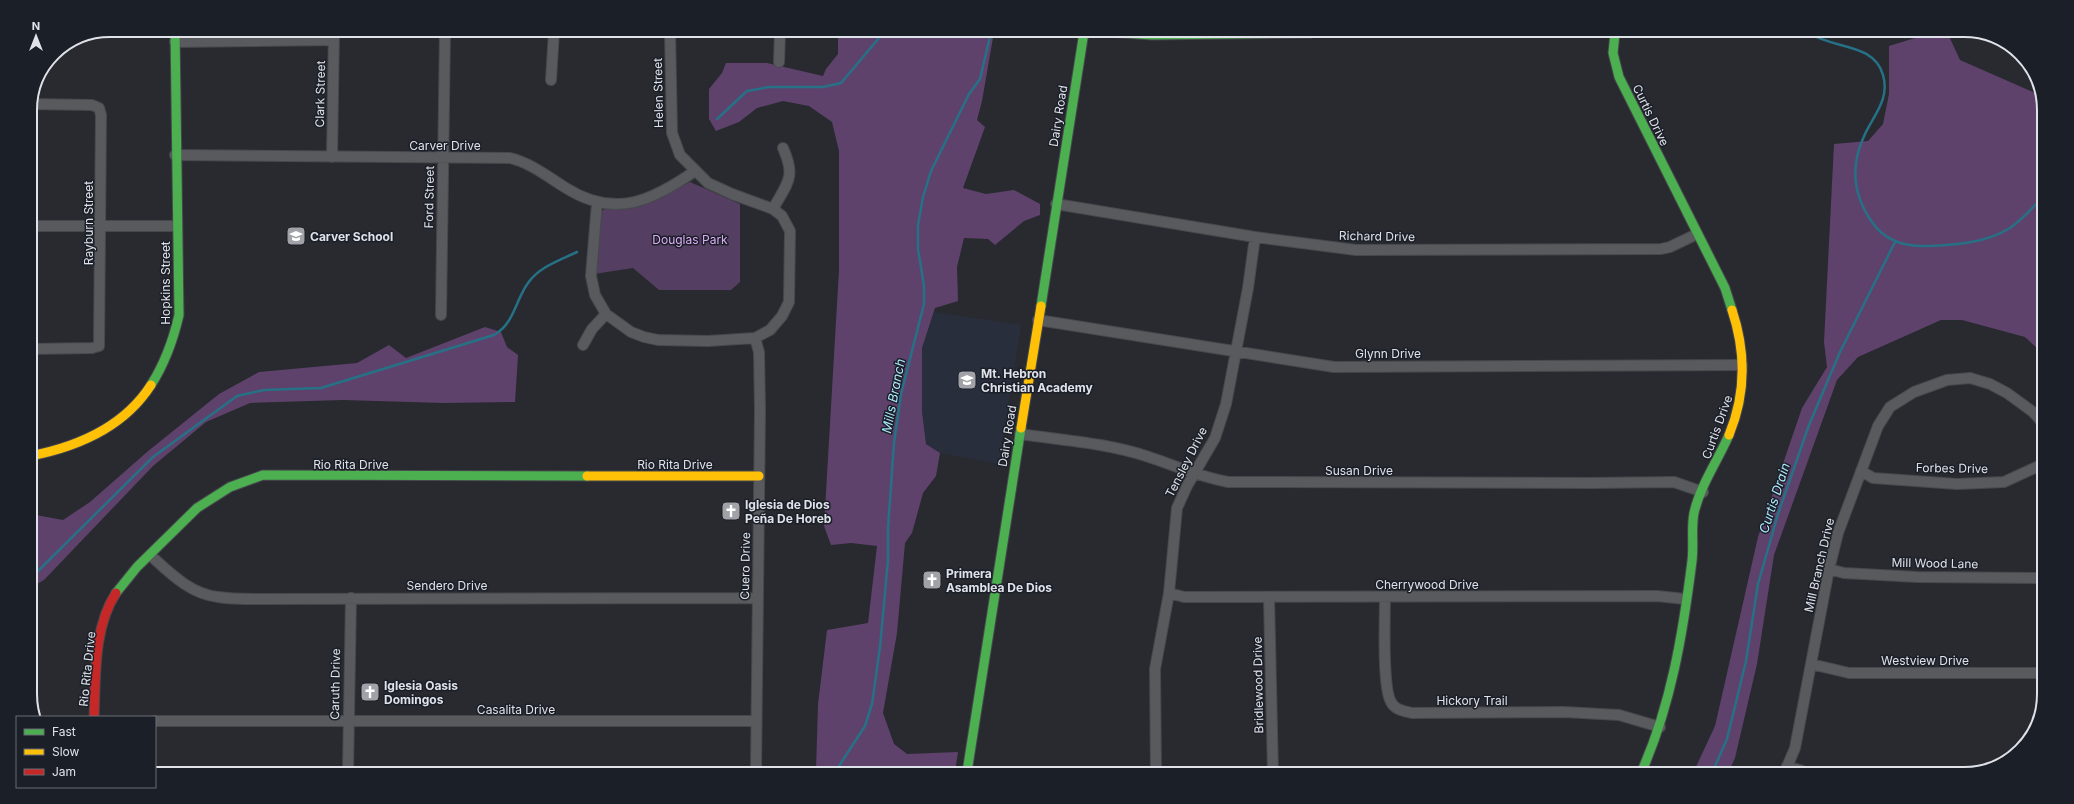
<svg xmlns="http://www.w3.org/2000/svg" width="2074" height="804" font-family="Inter,sans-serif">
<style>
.built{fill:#282e3c}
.green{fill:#543e61}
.forest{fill:#5e426c}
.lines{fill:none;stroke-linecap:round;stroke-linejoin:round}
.stream{stroke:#267186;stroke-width:2.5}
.street-casing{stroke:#47484d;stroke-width:12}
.fast-casing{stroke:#47484d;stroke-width:11}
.slow-casing{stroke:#47484d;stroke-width:11}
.jam-casing{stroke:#47484d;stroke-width:11}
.street{stroke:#585a5d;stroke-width:10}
.fast{stroke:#4caf50;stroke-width:9}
.slow{stroke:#ffc107;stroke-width:9}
.jam{stroke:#c62828;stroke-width:9}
.labels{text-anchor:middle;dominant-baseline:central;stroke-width:3;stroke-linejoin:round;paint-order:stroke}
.street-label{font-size:12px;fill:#e0e2e9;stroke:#1b1f28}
.poi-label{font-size:12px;font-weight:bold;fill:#e0e2e9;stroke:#1b1f28;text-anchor:start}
.park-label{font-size:12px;fill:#deadf7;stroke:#1b1f28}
.water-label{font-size:13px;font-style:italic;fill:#aceafe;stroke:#1b1f28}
.rim{fill:none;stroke:#e0e2e9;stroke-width:2}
</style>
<rect width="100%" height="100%" fill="#282a2f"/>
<path class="built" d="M934 312 1021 325 999 464 940 453 926 444 922 412V348Z"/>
<path class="green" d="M690 182 740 204V282L731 290H659L633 268 594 274 597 236 602 211 606 208 658 199Z"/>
<path class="forest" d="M838 32H994L982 101 977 120 985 127 963 188 986 194 1014 190 1040 204V215L1024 221 995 245 988 239 964 238 957 267 958 301 935 308 922 348V412L926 444 940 453 936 476 923 493 912 533 905 543 897 633 883 713 894 744 907 754 958 752 955 772 816 771 818 704 827 630 868 623 877 546 851 543 831 545 824 526 839 270V151L832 122 809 106 783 101 757 108 739 122 716 131 709 119V89L722 73 726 63H767L823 76 826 69 838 54Z
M1928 34H1948L1960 60 2040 95 2044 105 2042 353 2025 337 1962 320H1941L1858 357 1837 380 1774 555 1757 664 1735 758 1728 773H1693L1715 726 1758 537 1802 408 1827 367 1824 342 1834 144 1868 141 1883 124 1889 94V46Z
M485 327 501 332 507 347 518 355 515 402 444 403 342 400 250 403 206 422 153 466 44 580 30 588V514L63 520 90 502 147 452 219 394 259 372 357 363 389 345 406 358Z"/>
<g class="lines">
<path class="stream" d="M1811 34C1834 49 1874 43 1883 75 1890 99 1874 115 1865 134 1850 165 1853 195 1872 222 1885 241 1906 247 1928 246 1955 245 1986 243 2010 228 2022 220 2033 207 2043 197
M717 119 747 91 769 87H823L841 83 884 32
M37 572 153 457 237 396 264 390 321 388 494 335C514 324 515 301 528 283 539 267 560 260 577 252
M838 771 839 766 865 726 872 704 880 647 888 560V528L894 443 901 394 924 304V286L918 249V225L923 197 931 171 969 94 980 79 991 32
M1712 773 1727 739 1746 661 1758 584 1778 514 1809 425 1840 352 1895 242"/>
<g class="street-casing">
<path id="street" d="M175 42 334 40
M779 62 780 32
M551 80 554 31
M175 155 510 158C531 163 548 177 566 188 615 219 652 201 695 171
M332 157 334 31
M597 203 591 276 595 295 606 314 631 332 644 337 658 340 708 341 755 338 770 330 782 316 789 302 790 231 782 216 773 209 732 194 708 183 680 155 672 133 670 31
M1056 204 1255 237 1356 250 1661 249 1670 247 1697 234
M773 209C788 182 796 177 783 148
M30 226H177
M441 315 445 31
M1038 320 1334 367 1742 365
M755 338 759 352 760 410 756 771
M583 345 592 329 606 314
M30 349 92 348 99 346 101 115 99 108 92 105 30 104
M1020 434C1062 440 1106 443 1146 456 1174 465 1199 477 1228 482L1592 483 1674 482 1703 492
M1861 471 1873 478 1957 484 2004 482 2041 465
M150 555C170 573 190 594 218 597 230 599 243 599 256 599L757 598
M1829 569 1844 573 1917 577 2041 578
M1169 593 1184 597 1657 596 1685 599
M1269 597 1273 772
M1385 597C1385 618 1382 687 1391 702 1395 710 1404 711 1412 713L1564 712 1619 715 1660 727
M1811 664 1849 673H2040
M155 721H756
M1787 766 1811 774
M348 770 351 598
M1156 772 1155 669 1169 593 1177 508 1187 486 1215 438 1226 404 1248 288 1255 237
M1784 774 1795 748 1829 569 1838 533 1878 426 1890 407 1914 392 1947 380 1970 378 1990 384 2007 393 2033 412 2042 422"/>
</g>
<g class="fast-casing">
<path id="fast" d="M1107 32 1152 35 1311 33
M1615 33 1613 53 1619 77 1725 288 1732 310
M1041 306 1084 32
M151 385C165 363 173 341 179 315L175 30
M116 593 137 567 197 508 230 487 263 475 587 476
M967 772 1021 428
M1641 773C1671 706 1683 633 1692 561 1694 545 1691 528 1694 513 1700 486 1718 460 1729 435"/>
</g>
<g class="slow-casing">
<path id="slow" d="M1021 428 1041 306
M1729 435C1746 394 1746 352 1732 310
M30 456C77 447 124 427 151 385
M587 476H759"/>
</g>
<g class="jam-casing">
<path id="jam" d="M94 717C96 677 93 628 116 593"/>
</g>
<use href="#street" class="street"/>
<use href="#fast" class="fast"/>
<use href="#slow" class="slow"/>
<use href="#jam" class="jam"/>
</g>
<defs>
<g id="school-square" transform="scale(1)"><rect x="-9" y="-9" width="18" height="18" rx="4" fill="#a0a2a8" stroke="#1b1f28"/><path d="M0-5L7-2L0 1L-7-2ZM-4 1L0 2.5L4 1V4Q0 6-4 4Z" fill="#fff"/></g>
<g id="church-square" transform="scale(1)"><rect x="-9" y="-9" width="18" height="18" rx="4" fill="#a0a2a8" stroke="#1b1f28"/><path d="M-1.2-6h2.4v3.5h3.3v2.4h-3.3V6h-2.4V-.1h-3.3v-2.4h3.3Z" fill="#fff"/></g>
</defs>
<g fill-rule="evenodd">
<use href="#school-square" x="296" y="236"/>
<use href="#school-square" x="967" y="380"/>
<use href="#church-square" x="731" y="511"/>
<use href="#church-square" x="932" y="580"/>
<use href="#church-square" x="370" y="692"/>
</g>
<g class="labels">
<g class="street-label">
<text transform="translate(658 93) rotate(-91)">Helen Street</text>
<text transform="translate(320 94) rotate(-89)">Clark Street</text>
<text transform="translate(1651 115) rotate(64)">Curtis Drive</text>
<text transform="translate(1058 116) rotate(-81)">Dairy Road</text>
<text x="445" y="145">Carver Drive</text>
<text transform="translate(429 197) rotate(-89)">Ford Street</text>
<text transform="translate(88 223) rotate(-90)">Rayburn Street</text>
<text transform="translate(1377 236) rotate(1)">Richard Drive</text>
<text transform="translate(165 283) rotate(-90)">Hopkins Street</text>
<text x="1388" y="353">Glynn Drive</text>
<text transform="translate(1717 427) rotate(-70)">Curtis Drive</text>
<text transform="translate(1007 436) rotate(-81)">Dairy Road</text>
<text transform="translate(1186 462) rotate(-63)">Tensley Drive</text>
<text x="351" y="464">Rio Rita Drive</text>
<text x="675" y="464">Rio Rita Drive</text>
<text transform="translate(1952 468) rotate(1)">Forbes Drive</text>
<text x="1359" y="470">Susan Drive</text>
<text transform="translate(1935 563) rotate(1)">Mill Wood Lane</text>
<text transform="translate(1819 565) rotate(-77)">Mill Branch Drive</text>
<text transform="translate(745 566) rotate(-89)">Cuero Drive</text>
<text x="1427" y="584">Cherrywood Drive</text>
<text x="447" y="585">Sendero Drive</text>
<text x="1925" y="660">Westview Drive</text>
<text transform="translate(87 669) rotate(-84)">Rio Rita Drive</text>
<text transform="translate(335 684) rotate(-89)">Caruth Drive</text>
<text transform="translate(1258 685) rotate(-91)">Bridlewood Drive</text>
<text x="1472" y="700">Hickory Trail</text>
<text x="516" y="709">Casalita Drive</text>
</g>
<g class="poi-label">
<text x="310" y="236">Carver School</text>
<text x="981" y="373">Mt. Hebron<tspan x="981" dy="14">Christian Academy</tspan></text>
<text x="745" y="504">Iglesia de Dios<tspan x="745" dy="14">Peña De Horeb</tspan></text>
<text x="946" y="573">Primera<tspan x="946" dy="14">Asamblea De Dios</tspan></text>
<text x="384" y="685">Iglesia Oasis<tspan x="384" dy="14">Domingos</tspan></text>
</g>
<g class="park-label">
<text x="690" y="239">Douglas Park</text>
</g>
<g class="water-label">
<text transform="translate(893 396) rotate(-79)">Mills Branch</text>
<text transform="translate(1774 498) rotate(-72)">Curtis Drain</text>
</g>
</g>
<path d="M0 0H2074V804H0ZM110 37H1964A73 73 0 0 1 2037 110V694A73 73 0 0 1 1964 767H110A73 73 0 0 1 37 694V110A73 73 0 0 1 110 37Z" fill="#1b1f28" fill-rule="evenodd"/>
<path class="rim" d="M110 37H1964A73 73 0 0 1 2037 110V694A73 73 0 0 1 1964 767H110A73 73 0 0 1 37 694V110A73 73 0 0 1 110 37Z"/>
<rect x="16" y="716" width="140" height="72" fill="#1b1f28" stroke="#6a6d75"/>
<rect x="24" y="729" width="20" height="6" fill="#4caf50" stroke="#6a6d75"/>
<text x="52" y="736" font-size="12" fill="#e0e2e9">Fast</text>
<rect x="24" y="749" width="20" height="6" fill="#ffc107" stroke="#6a6d75"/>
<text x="52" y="756" font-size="12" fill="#e0e2e9">Slow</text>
<rect x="24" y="769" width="20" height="6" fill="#c62828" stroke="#6a6d75"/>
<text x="52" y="776" font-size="12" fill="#e0e2e9">Jam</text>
<g transform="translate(36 36)" stroke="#1b1f28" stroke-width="3" paint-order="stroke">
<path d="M0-3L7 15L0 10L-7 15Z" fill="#e0e2e9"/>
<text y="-6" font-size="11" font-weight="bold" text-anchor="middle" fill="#e0e2e9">N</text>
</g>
</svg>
